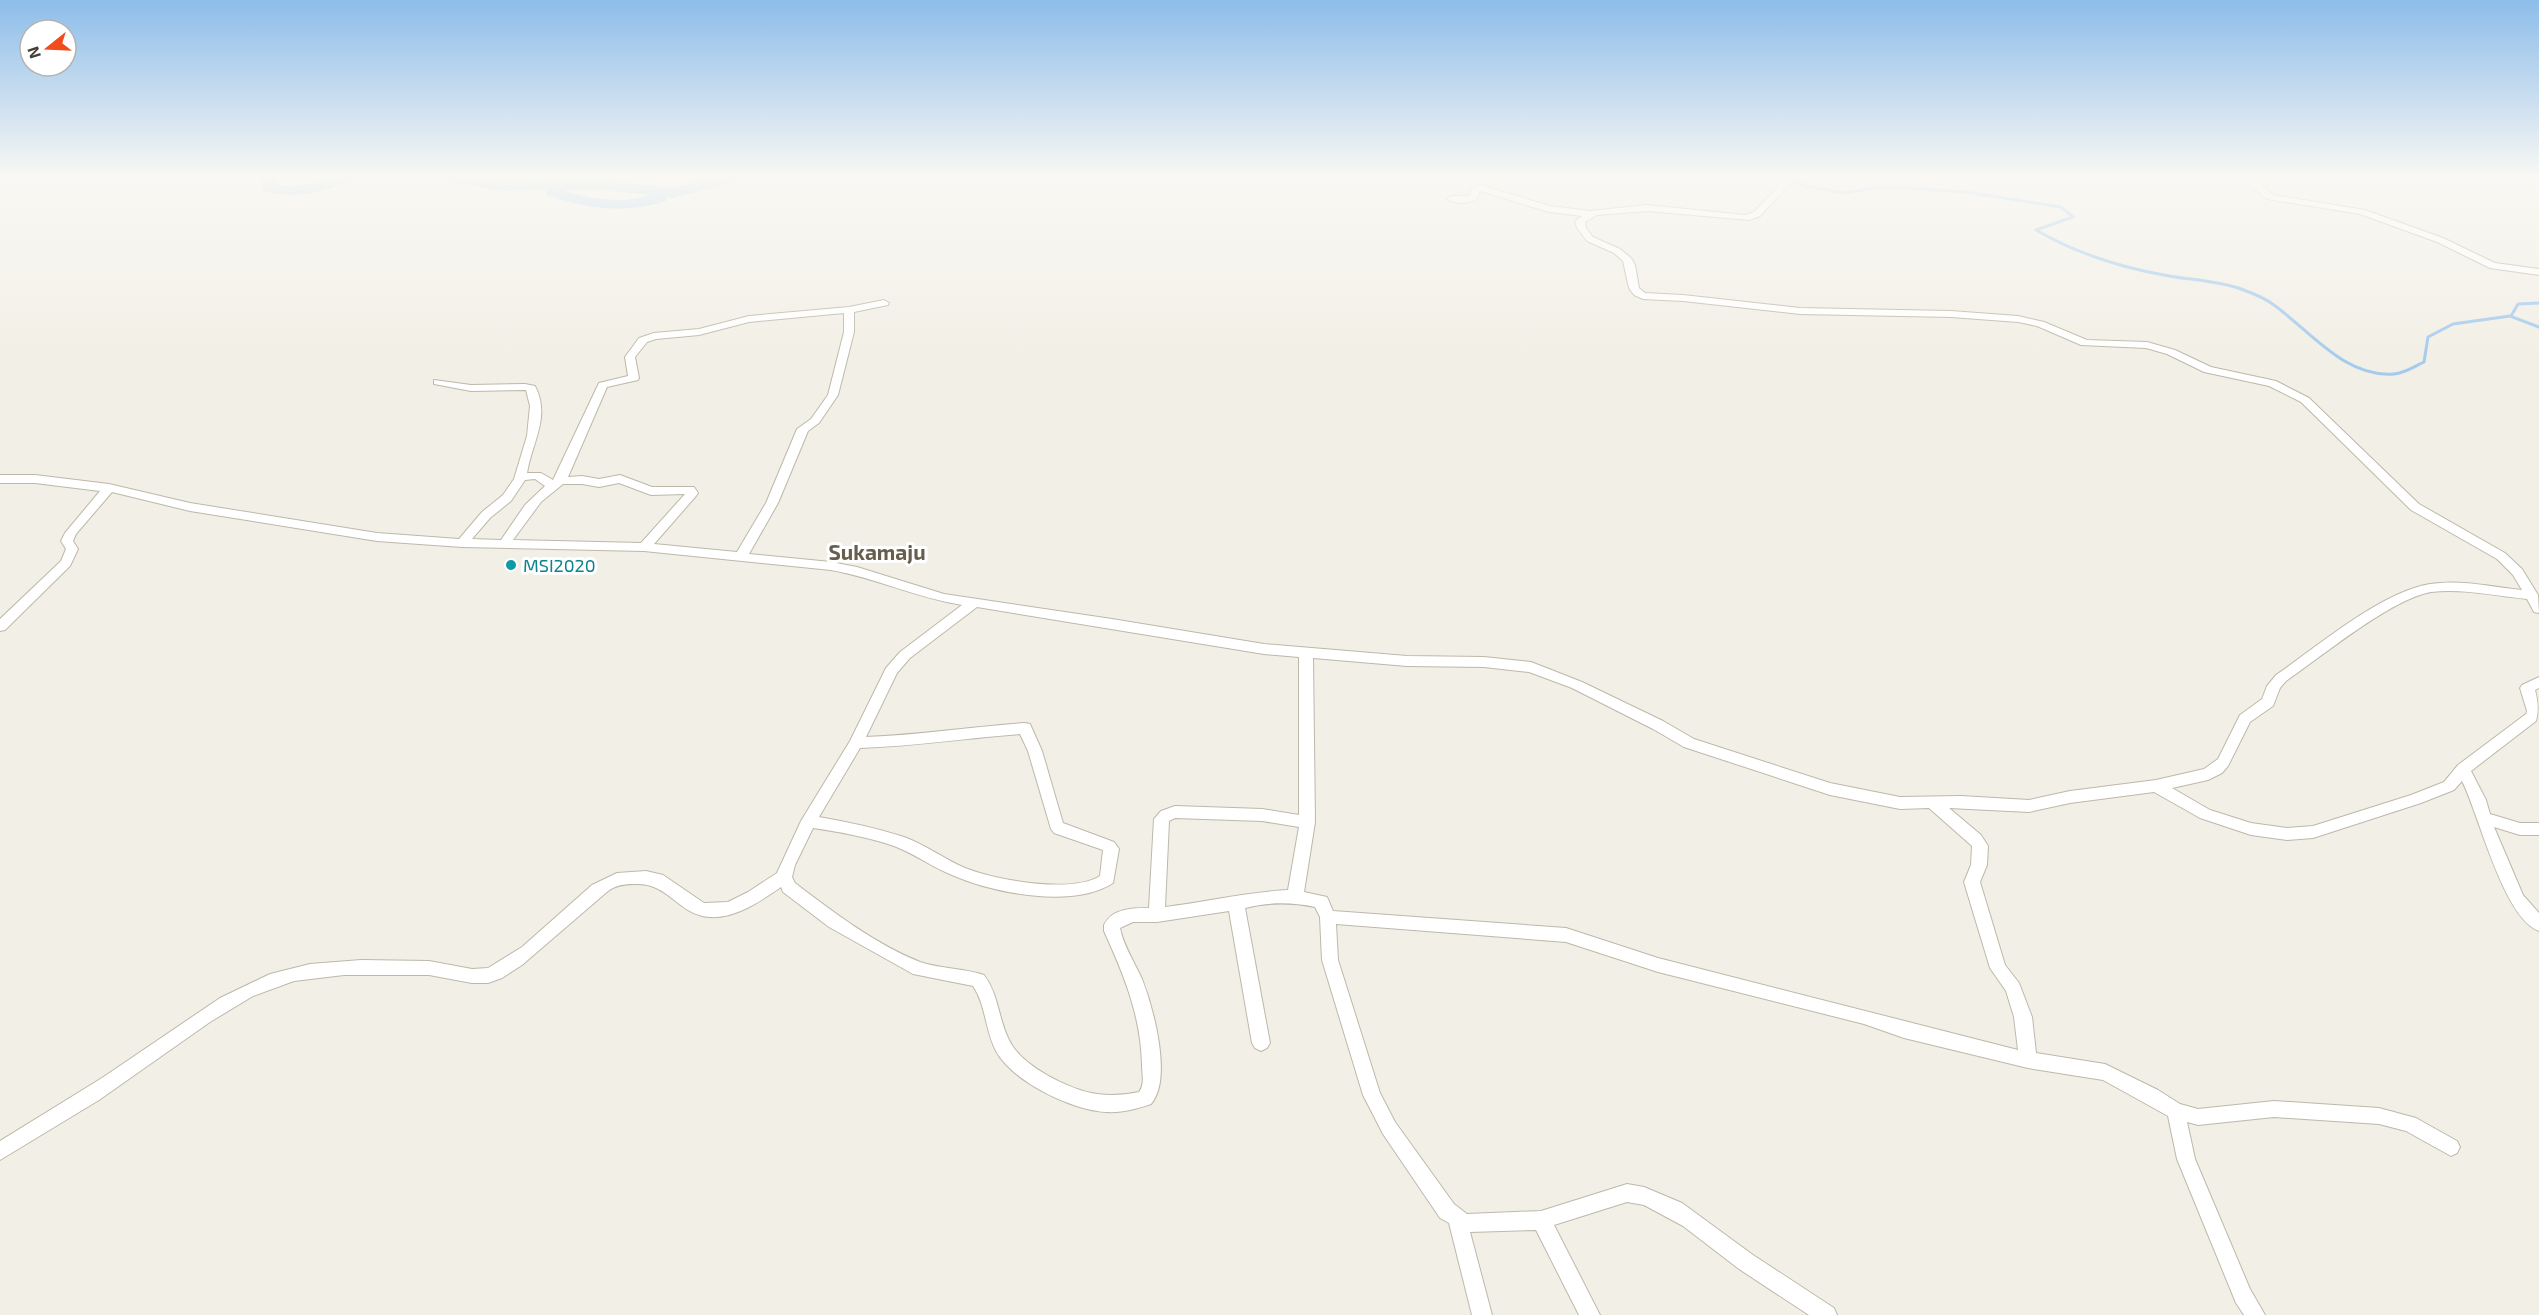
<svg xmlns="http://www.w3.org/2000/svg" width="2539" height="1315" font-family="'Exo 2',sans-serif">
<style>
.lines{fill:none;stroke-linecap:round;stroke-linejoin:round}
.stream{stroke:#a4caed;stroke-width:3}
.river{fill:#a4caed;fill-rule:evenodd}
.minor-casing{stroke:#bdb8a9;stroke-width:2}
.minor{fill:#fff;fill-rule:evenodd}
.culture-dot{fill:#0f9aa8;stroke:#fff;stroke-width:2}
.labels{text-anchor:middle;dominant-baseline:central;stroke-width:6;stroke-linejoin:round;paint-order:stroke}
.culture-label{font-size:18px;fill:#0d838f;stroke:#fff;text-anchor:start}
.quarter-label{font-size:21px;font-weight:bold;fill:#675e4d;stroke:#fff}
</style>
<rect width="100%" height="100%" fill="#f2efe6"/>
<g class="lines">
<path class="stream" d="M1780 176 1809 187 1844 193 1874 188H1908L1966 192 2061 207 2073 217 2036 230C2077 254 2123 268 2169 276 2193 280 2218 281 2241 289 2252 293 2265 298 2274 305 2310 331 2345 378 2394 374 2405 373 2415 366 2424 362L2428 337 2453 324 2510 316 2539 327
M2511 316 2518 304 2539 303"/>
<path class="river" d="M260 176H276L277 185C298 189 313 182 333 177 341 175 350 176 358 176L356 179C324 192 297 200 263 191Z
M436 176H473L503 181 601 180 673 188 721 176H748L746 179 673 198 667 197 666 201C624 214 588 209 547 195L546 190 503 191 444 181ZM563 190H601L652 195C622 204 592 200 563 190Z"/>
<g class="minor-casing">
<path id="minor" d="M1788 176H1797L1760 216 1749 220 1647 211 1597 215 1585 222 1586 228 1593 237 1620 249 1631 258 1635 265 1639 288 1645 293 1683 295 1800 308 1951 311 2018 316 2044 322 2087 340 2147 342 2175 350 2211 367 2276 381 2309 398 2419 504 2505 553 2522 569 2538 595 2539 613 2534 612 2527 599C2496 596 2462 588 2431 592 2391 599 2321 657 2286 681L2280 688 2273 706 2250 722 2228 766 2222 773 2208 780 2172 788 2210 810 2251 823 2287 828 2313 826 2411 795 2444 782 2458 765 2526 714 2527 711 2520 688 2522 685 2539 677V688L2535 690C2538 701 2539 710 2536 721L2471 771 2486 800 2490 814 2520 823H2539V835H2520L2494 827 2523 895 2539 913V931C2503 918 2479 814 2462 781L2454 790 2421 803 2313 838 2287 840 2251 835 2200 818 2154 792 2070 803 2029 812 1949 808 1981 835 1988 846 1987 865 1980 882 2005 965 2019 983 2032 1017 2036 1053 2105 1064 2158 1090 2180 1104 2198 1109 2274 1101 2379 1108 2416 1118 2457 1141 2460 1147 2457 1153 2451 1156 2406 1131 2379 1124 2274 1117 2198 1125 2187 1122 2195 1159 2250 1289 2265 1315H2244L2236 1303 2177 1159 2168 1116 2103 1080 2028 1068 1904 1038 1864 1024 1658 972 1566 942 1336 924 1338 960 1380 1093 1395 1122 1454 1204 1467 1214 1541 1211 1627 1184 1644 1187 1682 1203 1753 1255 1834 1308 1837 1315H1809L1739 1269 1683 1226 1644 1205 1627 1202 1554 1225 1600 1315H1579L1536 1230 1470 1232 1492 1315H1472L1449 1223 1440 1218 1383 1134 1363 1095 1322 960 1320 917 1315 907C1291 902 1269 902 1245 908L1270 1043 1267 1048 1261 1051 1255 1048 1252 1043 1229 911 1157 922H1133L1120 928C1123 945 1135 963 1142 979 1153 1007 1173 1079 1151 1104 1136 1109 1122 1113 1106 1112 1072 1110 1013 1082 996 1051 985 1030 986 1005 973 986L913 974 829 927 783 892 781 887C761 901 735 919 709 917 677 914 669 882 634 884 624 884 616 885 608 891L522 965 502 978 488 983H472L429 975H344L294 981 253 996 210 1022 99 1100 0 1160V1141L102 1078 220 998 270 974 310 964 361 960 429 961 472 969 488 968 522 947 592 885 617 873 646 871 663 875 704 903 728 902 748 892 777 873 801 821 850 741 886 668 900 652 962 605C917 598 876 578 831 570L644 551 462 547 377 541 190 511 112 492 76 534 73 541 78 549 70 566 5 630 0 631V619L61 561 66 549 61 541 65 533 100 491 35 483H0V475H35L109 484 190 503 377 533 459 539 482 512 503 495 514 479 527 436 530 406 526 390 471 391 434 384V380L471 385 525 384 535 386C551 417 532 442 527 473H541L553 480 598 385 599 383 628 376 625 357 639 338 654 333 699 329 749 316 849 307 884 300 889 303 888 305 854 312V332L838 395 819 423 808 431 778 503 749 554 831 562 857 567 944 594 1112 619 1264 644 1407 656 1484 657 1531 662 1582 682 1663 721 1694 739 1830 783 1900 797 1961 796 2029 800 2070 791 2156 780 2204 769 2218 759 2240 715 2262 699 2267 686 2276 675C2318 646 2381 592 2430 584 2460 579 2493 587 2522 590L2513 575 2497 559 2411 510 2301 402 2269 386 2204 372 2167 354 2146 348 2081 345 2037 326 2018 322 1951 317 1800 314 1683 301 1643 299 1634 295 1629 288 1623 261 1614 253 1587 241 1577 228 1575 221 1582 216 1549 212 1480 191 1477 199C1471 204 1453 204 1447 199L1451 196H1469L1473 187 1480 185 1550 206 1590 211 1647 205 1745 215 1754 212ZM844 313V332L828 395 811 419 797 429 766 503 737 552 654 544 696 496 698 493 694 487H652L620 475 599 479 582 476 568 477 607 387 638 380 639 378 635 357 647 342 656 339 699 335 749 322ZM535 479 545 486 525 505 501 540 472 539 490 518 511 501 525 480ZM619 483 651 495 685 494 641 543 513 540 541 502 563 484H582L599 487ZM977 607 1264 654 1299 657V815L1262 809 1175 806 1161 811 1154 819 1149 908C1133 908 1112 908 1104 925V931C1124 975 1141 1016 1142 1065 1142 1074 1145 1085 1139 1092 1125 1095 1111 1096 1097 1094 1070 1090 1021 1066 1009 1040 998 1018 999 995 984 975 964 968 940 969 920 962 875 944 833 912 795 883L792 877 795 865 813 828C840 832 868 837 894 846 915 854 932 867 952 875 993 893 1073 909 1113 883L1119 849 1114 842 1063 823 1042 751 1030 724 1025 723C972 727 919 735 866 737L897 673 910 658ZM1313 658 1407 666 1484 667 1529 672 1572 688 1653 729 1684 747 1830 795 1900 809 1929 808 1972 846 1971 865 1964 882 1990 968 2006 991 2014 1017 2018 1050 1658 958 1566 928 1333 911 1327 897 1304 892 1315 822ZM1020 734 1028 751 1051 829 1054 833 1103 850 1100 876C1071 894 996 880 965 868 944 859 926 845 904 837 876 828 848 822 819 817L860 748C914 746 967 738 1020 734ZM1175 818 1262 821 1299 827 1288 890C1247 892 1206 902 1165 907L1169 821Z
M2239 176H2249L2273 195 2365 210 2443 238 2495 263 2539 269V275L2490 268 2437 242 2360 214 2267 199Z"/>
</g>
<use href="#minor" class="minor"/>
</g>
<linearGradient id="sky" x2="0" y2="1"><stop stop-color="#8dbdea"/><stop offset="0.49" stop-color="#f9f8f4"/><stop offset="1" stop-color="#f9f8f4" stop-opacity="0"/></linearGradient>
<rect width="2539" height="360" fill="url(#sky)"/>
<circle class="culture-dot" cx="511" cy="565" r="6"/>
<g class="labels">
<g class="culture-label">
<text x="523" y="565">MSI2020</text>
</g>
<g class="quarter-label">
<text x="877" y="551">Sukamaju</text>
</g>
</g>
<g transform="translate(48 48) rotate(252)"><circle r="28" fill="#ffffff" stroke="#b5b3af" stroke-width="1.5"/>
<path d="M0-4.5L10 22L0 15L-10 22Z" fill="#f14c1e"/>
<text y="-9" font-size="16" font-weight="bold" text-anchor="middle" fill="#454036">N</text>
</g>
</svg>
